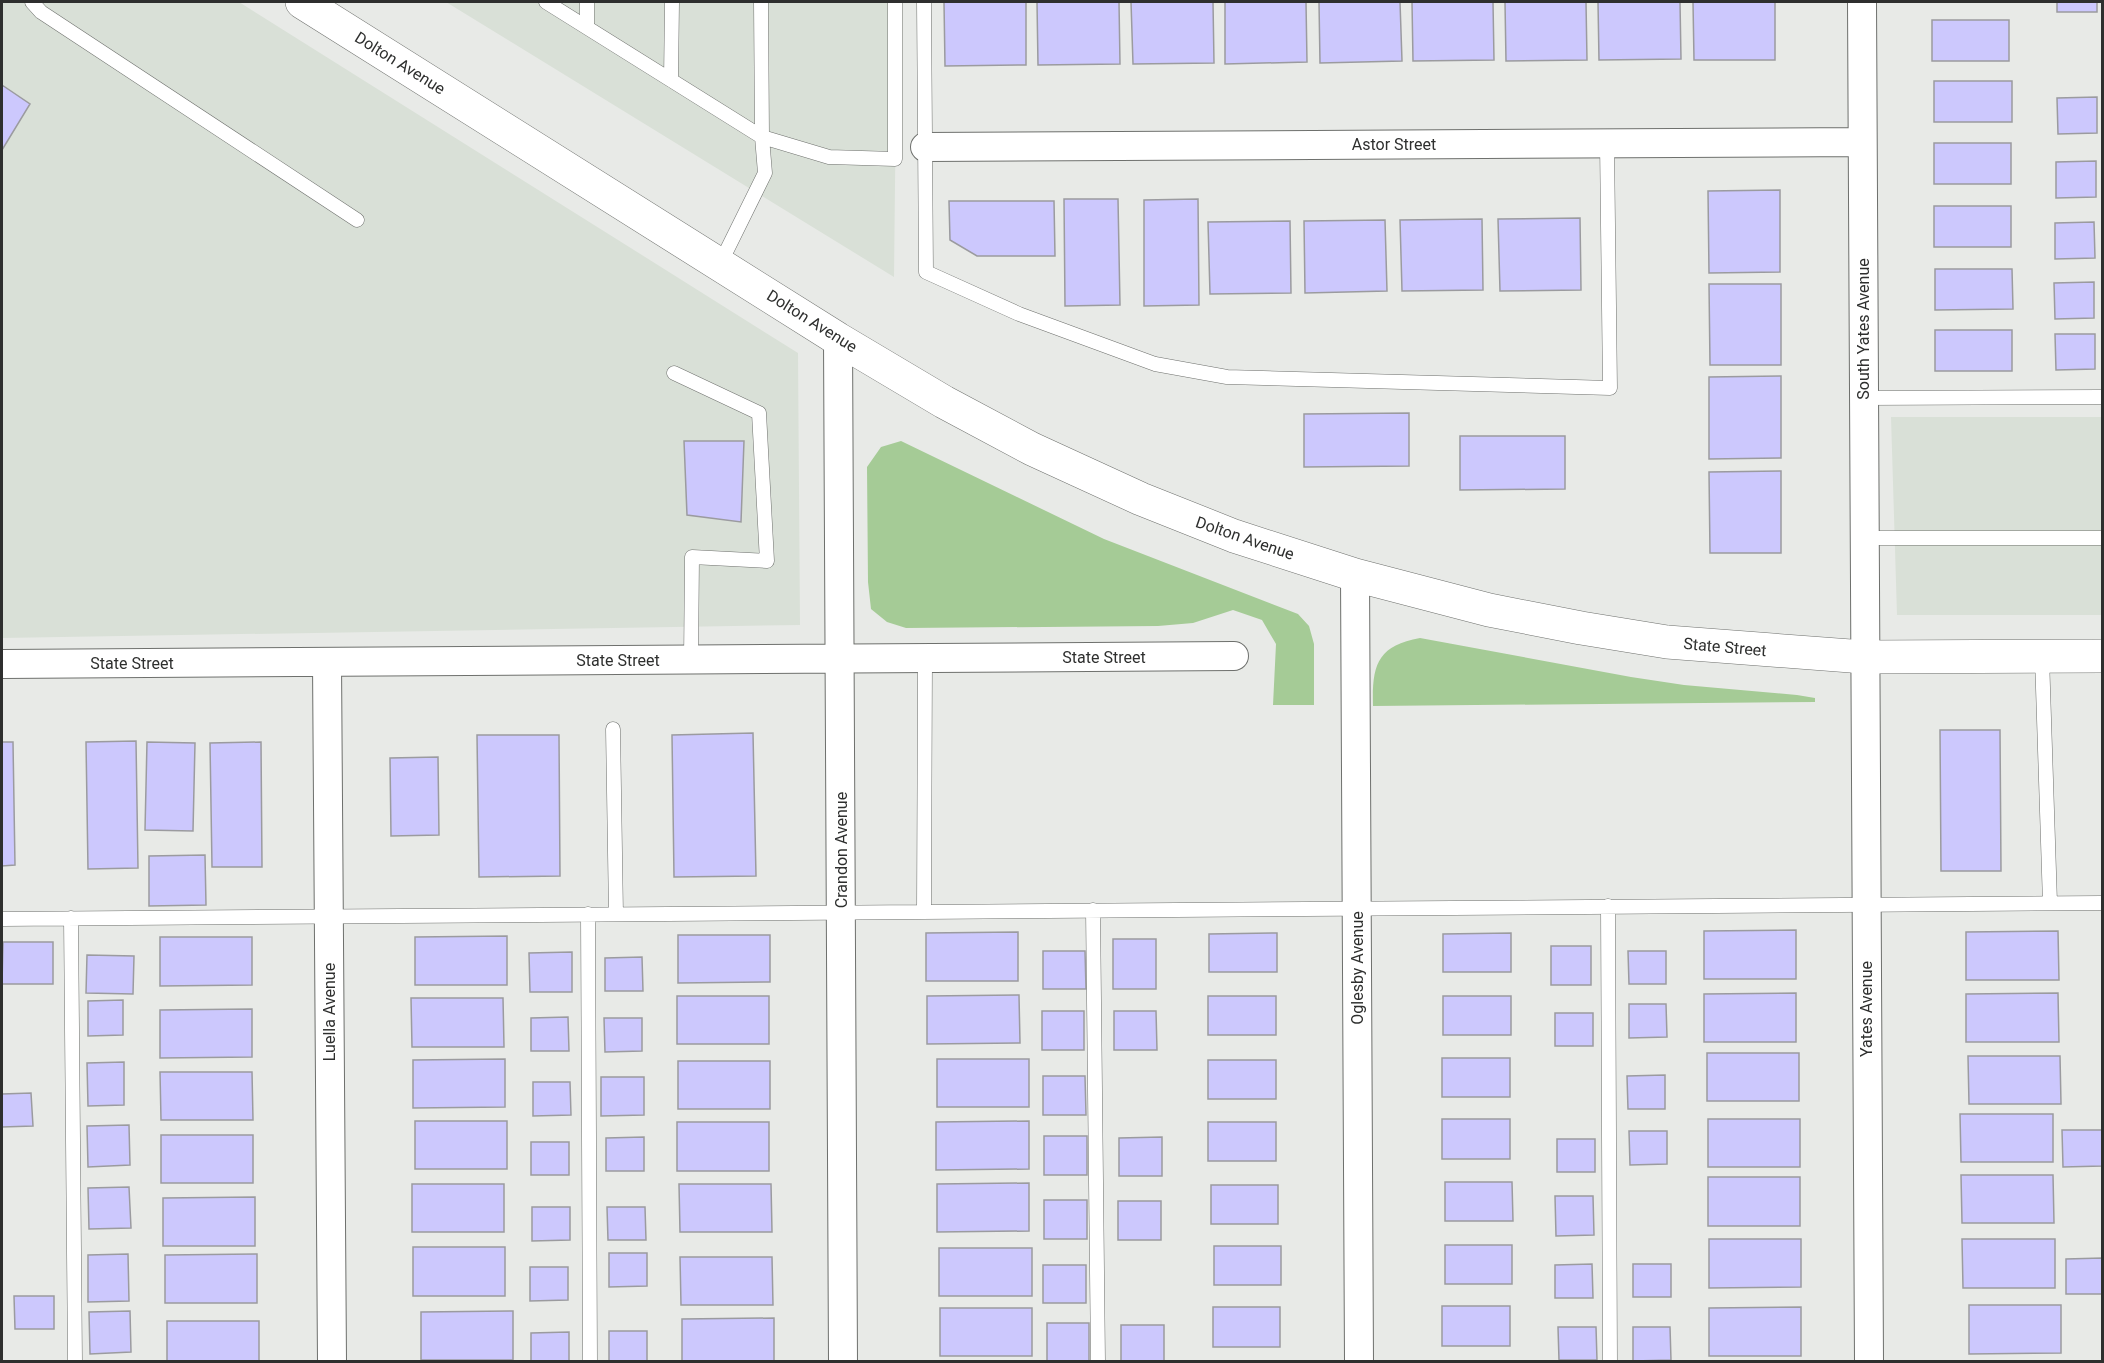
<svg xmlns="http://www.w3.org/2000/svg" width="2104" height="1363" font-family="Roboto,sans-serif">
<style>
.built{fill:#d9e0d7}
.green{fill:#a5cb96}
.building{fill:#ccc8fd;stroke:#9b9b9f;stroke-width:1.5}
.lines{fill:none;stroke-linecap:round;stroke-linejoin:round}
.lane-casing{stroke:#6e706d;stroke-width:15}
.street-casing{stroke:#6e706d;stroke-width:30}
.secondary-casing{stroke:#6e706d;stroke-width:34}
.lane{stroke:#fff;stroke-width:14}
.street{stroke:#fff;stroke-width:28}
.secondary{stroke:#fff;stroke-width:33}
.labels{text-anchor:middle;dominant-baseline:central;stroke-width:5;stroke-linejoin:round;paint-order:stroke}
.street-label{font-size:16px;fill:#2e2f2e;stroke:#fff}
</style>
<rect width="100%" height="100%" fill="#e8eae7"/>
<path class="built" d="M2 2H239L798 353 800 625 2 638Z
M446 2H897L894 277Z
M1891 417H2102V615H1897Z"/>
<path class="green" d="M901 441 1104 539 1298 614 1309 626 1314 644V705H1273L1276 644 1262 620 1233 610 1193 623 1158 626 906 628 887 622 871 609 868 582 867 467 881 447Z
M1420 638 1631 677 1684 685 1797 695 1815 698V702L1373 706C1372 665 1377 646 1420 638Z"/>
<path class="building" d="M944 2H1026V65L945 66Z
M1037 2H1119L1120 64 1038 65Z
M1131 2H1213L1214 63 1133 64Z
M1225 2H1306L1307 62 1225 64Z
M1319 2H1400L1402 61 1320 63Z
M1412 2H1493L1494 60 1413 61Z
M1505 2H1586L1587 60 1506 61Z
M1598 2H1680L1681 59 1599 60Z
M1693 2H1775V60H1694Z
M2057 2H2097V12H2057Z
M1932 20H2009V61H1932Z
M1934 81H2012V122H1934Z
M2 85 30 104 2 150Z
M2097 97V133L2058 134 2057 98Z
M1934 143H2011V184H1934Z
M2096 161V197L2056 198V162Z
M1780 190V272L1709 273 1708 191Z
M1064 199H1118L1120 305 1065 306Z
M1198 199 1199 305 1144 306V200Z
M949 201H1054L1055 256H977L950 240Z
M1934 206H2011V247H1934Z
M1580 218 1581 290 1500 291 1498 219Z
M1482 219 1483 290 1402 291 1400 220Z
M1385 220 1387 291 1305 293 1304 221Z
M1290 221 1291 293 1210 294 1208 222Z
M2094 222 2095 258 2055 259V223Z
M1935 269H2012L2013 309 1935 310Z
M2094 282V318L2055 319 2054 283Z
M1709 284H1781V365H1710Z
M1935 330H2012V371H1935Z
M2055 334H2095V369L2056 370Z
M1781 376V458L1709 459V377Z
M1409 413V466L1304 467V414Z
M1460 436H1565V489L1460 490Z
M684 441H744L741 522 687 515Z
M1781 471V553H1710L1709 472Z
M1940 730H2000L2001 871H1941Z
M753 733 756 876 674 877 672 735Z
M477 735H559L560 876 479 877Z
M136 741 138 868 88 869 86 742Z
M2 742H13L15 865 2 866Z
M147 742 195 743 193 831 145 830Z
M261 742 262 867H212L210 743Z
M438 757 439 835 391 836 390 758Z
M205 855 206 905 149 906V856Z
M1796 930V979H1704V931Z
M2058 931 2059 980H1966V932Z
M1018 932V981H926V933Z
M1277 933V972H1209V934Z
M1511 933V972H1443V934Z
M678 935H770V982L678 983Z
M507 936V985H415V937Z
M160 937H252V985L160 986Z
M1113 939H1156V989H1113Z
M3 942H53V984H2Z
M1551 946H1591V985H1551Z
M1043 951H1085L1086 989H1043Z
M1628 951H1666V984H1629Z
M572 952V992H530L529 953Z
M87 955 134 956 133 994 86 993Z
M642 957 643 991H605V958Z
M1796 993V1042H1704V994Z
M2058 993 2059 1042H1966V994Z
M1019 995 1020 1043 927 1044V996Z
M677 996H769V1044H677Z
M1208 996H1276V1035H1208Z
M1443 996H1511V1035H1443Z
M411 998H503L504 1047H412Z
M123 1000V1035L88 1036V1001Z
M1629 1004H1666L1667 1037 1629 1038Z
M252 1009V1057L160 1058V1010Z
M1042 1011H1084V1050H1042Z
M1114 1011H1156L1157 1050H1114Z
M1555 1013H1593V1046H1555Z
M568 1017 569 1051H531V1018Z
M604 1018H642V1051L605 1052Z
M1707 1053H1799V1101H1707Z
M1968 1056H2060L2061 1104H1969Z
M1442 1058H1510V1097H1442Z
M505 1059V1107L413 1108V1060Z
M937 1059H1029V1107H937Z
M1208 1060H1276V1099H1208Z
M678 1061H770V1109H678Z
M124 1062V1105L88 1106 87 1063Z
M160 1072H252L253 1120H161Z
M1665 1075V1109H1628L1627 1076Z
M1043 1076H1085L1086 1115H1043Z
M601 1077H644V1115L601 1116Z
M533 1082H570L571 1115 533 1116Z
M31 1093 33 1126 2 1127V1094Z
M1960 1114H2053V1162H1961Z
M1442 1119H1510V1159H1442Z
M1708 1119H1800V1167H1708Z
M415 1121H507V1169H415Z
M1029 1121V1169L936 1170V1122Z
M677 1122H769V1171H677Z
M1208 1122H1276V1161H1208Z
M129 1125 130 1165 88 1167 87 1126Z
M2062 1130H2102V1166L2063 1167Z
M1629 1131H1667V1164L1630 1165Z
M161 1135H253V1183H161Z
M1044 1136H1087V1175H1044Z
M644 1137V1171H606V1138Z
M1162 1137V1176H1119V1138Z
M1557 1139H1595V1172H1557Z
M531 1142H569V1175H531Z
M1961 1175H2053L2054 1223H1962Z
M1708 1177H1800V1226H1708Z
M1445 1182H1512L1513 1221H1445Z
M1029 1183V1231L937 1232V1184Z
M412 1184H504V1232H412Z
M679 1184H771L772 1232H680Z
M1211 1185H1278V1224H1211Z
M129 1187 131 1228 89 1229 88 1188Z
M1555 1196H1593L1594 1235 1556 1236Z
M255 1197V1246H163V1198Z
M1044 1200H1087V1239H1044Z
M1118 1201H1161V1240H1118Z
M532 1207H570V1240L532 1241Z
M607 1207H645L646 1240H608Z
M1709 1239H1801V1287L1709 1288Z
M1962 1239H2055V1288H1963Z
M1445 1245H1512V1284H1445Z
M1214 1246H1281V1285H1214Z
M413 1247H505V1296H413Z
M939 1248H1032V1296H939Z
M609 1253H647V1286L609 1287Z
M128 1254 129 1301 88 1302V1255Z
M257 1254V1303H165V1255Z
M680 1257H772L773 1305H681Z
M2102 1258V1294H2066V1259Z
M1592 1264 1593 1298H1555V1265Z
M1633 1264H1671V1297H1633Z
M1043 1265H1086V1303H1043Z
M530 1267H568V1300L530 1301Z
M14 1296H54V1329H15Z
M1969 1305H2061V1353L1969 1354Z
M1442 1306H1510V1346H1442Z
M1213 1307H1280V1347H1213Z
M1801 1307V1356H1709V1308Z
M940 1308H1032V1356H940Z
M130 1311 131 1352 90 1354 89 1312Z
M513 1311V1360H421V1312Z
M774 1318V1362H682V1319Z
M167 1321H259V1362H167Z
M1047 1323H1089V1362H1047Z
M1121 1325H1164V1362H1121Z
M1558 1327H1596L1597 1360H1559Z
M1633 1327H1670L1671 1360 1633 1361Z
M609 1331H647V1362H609Z
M569 1332V1362H531V1333Z"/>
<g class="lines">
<g class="lane-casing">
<path id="lane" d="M32 2 41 12 357 220
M546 2 762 137 765 173 720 264
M761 2 762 137 829 157 895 159V2
M924 2 926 272 1019 314 1155 364 1227 377 1610 388 1607 143
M587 27V2
M671 80 672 2
M674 373 759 413 767 561 692 557 691 660
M1863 398 2102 397
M1864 538H2102
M2042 657 2050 903
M613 729 616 914
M1608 906 1610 1362
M1093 910 1098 1362
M924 912 925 658
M588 914 590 1362
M71 918 75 1362
M2 919 2102 903"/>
</g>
<g class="street-casing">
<path id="street" d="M1862 2 1869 1362
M925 147 1862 142
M838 339 843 1362
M1355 575 1359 1362
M327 662 332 1362
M2 664 1234 656"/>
</g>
<g class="secondary-casing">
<path id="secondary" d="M302 2 838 339 944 402 1032 449 1141 499 1234 536 1355 575 1489 610 1581 628 1667 642 1864 657 2102 656"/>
</g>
<use href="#lane" class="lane"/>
<use href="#street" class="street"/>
<use href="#secondary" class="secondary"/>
</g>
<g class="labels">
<g class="street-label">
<text transform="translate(400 63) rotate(32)">Dolton Avenue</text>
<text x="1394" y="144">Astor Street</text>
<text transform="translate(812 321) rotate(32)">Dolton Avenue</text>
<text transform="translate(1863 329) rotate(-90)">South Yates Avenue</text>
<text transform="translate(1245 538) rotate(19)">Dolton Avenue</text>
<text transform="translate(1725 647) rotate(5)">State Street</text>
<text x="1104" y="657">State Street</text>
<text x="618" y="660">State Street</text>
<text x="132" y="663">State Street</text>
<text transform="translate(841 850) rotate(-90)">Crandon Avenue</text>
<text transform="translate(1357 968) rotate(-90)">Oglesby Avenue</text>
<text transform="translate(1866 1009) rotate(-90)">Yates Avenue</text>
<text transform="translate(329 1012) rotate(-90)">Luella Avenue</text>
</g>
</g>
<rect width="2104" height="1363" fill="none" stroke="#2e2f2e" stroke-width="6"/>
</svg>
